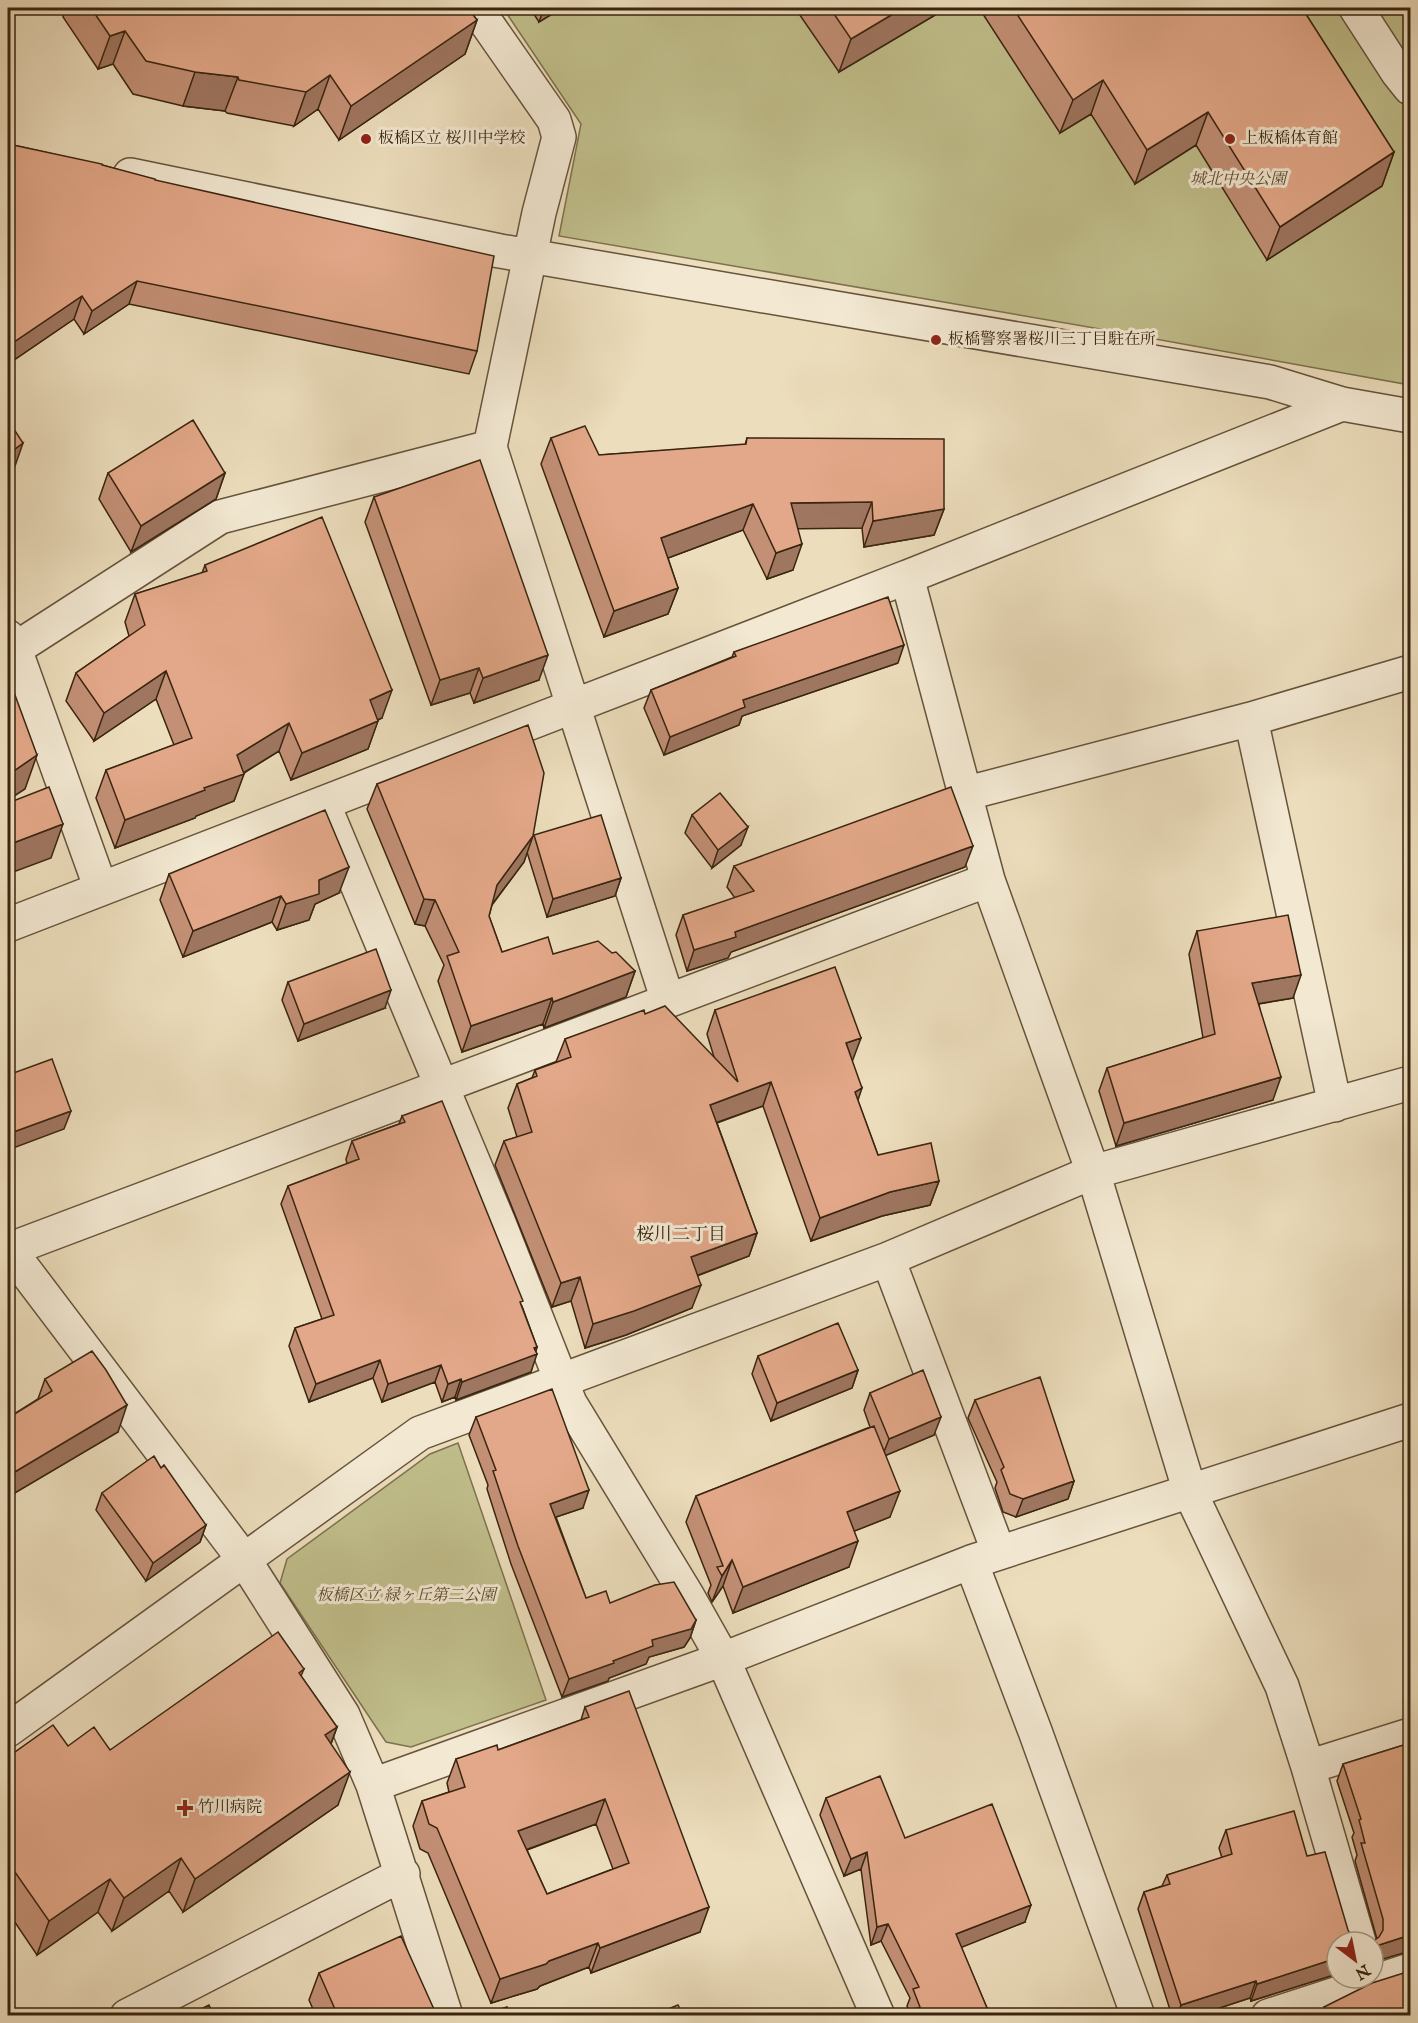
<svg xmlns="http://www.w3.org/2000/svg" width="1418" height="2023" font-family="'IM FELL English','Noto Serif JP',serif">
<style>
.green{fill:#c0be8b;stroke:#7d724e;stroke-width:1.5}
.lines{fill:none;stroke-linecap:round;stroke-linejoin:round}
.minor-casing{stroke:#66533b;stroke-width:36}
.tertiary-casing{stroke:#66533b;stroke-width:36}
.minor{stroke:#f3e9d3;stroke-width:33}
.tertiary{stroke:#f3e9d3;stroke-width:33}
.wall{fill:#c39076;stroke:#3a2510;stroke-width:1.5;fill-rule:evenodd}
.shaded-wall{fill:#9f7660;stroke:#3a2510;stroke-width:1.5}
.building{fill:#e3a889;stroke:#3a2510;stroke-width:1.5;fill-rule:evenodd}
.poi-dot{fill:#8f2418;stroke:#f3e9d3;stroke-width:2}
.labels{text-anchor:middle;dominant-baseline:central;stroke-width:6;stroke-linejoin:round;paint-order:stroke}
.poi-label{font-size:16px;fill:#3a2510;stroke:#f3e9d3;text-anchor:start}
.park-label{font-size:16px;font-style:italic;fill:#5c4b2f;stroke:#f3e9d3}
.neighbourhood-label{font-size:18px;fill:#3a2510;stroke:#f3e9d3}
</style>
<rect width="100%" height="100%" fill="#ecddbc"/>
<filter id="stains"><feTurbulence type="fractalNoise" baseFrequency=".00333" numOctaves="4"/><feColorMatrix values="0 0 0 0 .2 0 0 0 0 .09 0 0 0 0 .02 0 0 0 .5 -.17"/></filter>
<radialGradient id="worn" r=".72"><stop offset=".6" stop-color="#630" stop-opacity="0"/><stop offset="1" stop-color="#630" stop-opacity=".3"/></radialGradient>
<path class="green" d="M503 8H1410V385L1083 326 559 236 581 124Z
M458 1443 546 1700 411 1747 386 1742 280 1583 287 1559 430 1454Z"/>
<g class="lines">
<g class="minor-casing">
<path id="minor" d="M476 8 554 120 559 137 539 213 490 447 668 1001
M130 175 500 251 1270 382 1342 404 1410 416
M1342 404 907 577 988 880 1093 1172 1190 1492 1282 1686 1308 1767 1359 1942
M8 637 15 649 101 889
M15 649 220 517 490 447
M964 794 1251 719
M323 803 499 1223 570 1403 687 1595 723 1659 878 2016
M8 925 907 577
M1335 1105 1251 719 1410 672
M8 1248 245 1561 343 1715 373 1785 446 2016
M8 1250 988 880
M888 1259 999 1553
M971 1562 1035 1731 1138 2016
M8 1730 420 1433 888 1259 1093 1172 1410 1083
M1308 1767 1410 1735
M373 1785 723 1659 971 1562 1410 1420
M127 2016 403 1874
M1268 2016 1410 1970"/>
</g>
<g class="tertiary-casing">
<path id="tertiary" d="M1356 8 1398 73 1410 88"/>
</g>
<use href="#minor" class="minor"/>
<use href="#tertiary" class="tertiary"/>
</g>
<path class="wall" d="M66 8H468L477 20 465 54 339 140 318 109 294 126 227 113 225 111 183 106 133 94 113 64 98 69 63 17Z
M530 8H562L539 22Z
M795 8H947L839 72Z
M979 8H1302L1394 152 1382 186 1267 260 1196 145 1135 184 1091 114 1060 133Z
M8 143 13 145 102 165 155 180 477 351 469 374 129 304 84 334 74 319 8 364Z
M551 438 599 455 745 445 747 438 944 509 934 535 864 547 862 528H798L793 570 767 579 743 530 668 558 678 588 668 614 604 637 541 464Z
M108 473H225L216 499 131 552 99 499Z
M374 497 539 680 474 703 470 693 431 705 365 522Z
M205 565 382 718 378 720 368 749 291 780 279 751 244 773 234 801 196 816 195 818 115 848 96 798 106 770 174 745 156 699 94 741 66 701 76 673 129 636 125 622 135 594 202 573Z
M734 652 898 663 742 716 739 725 664 755 644 708 651 690 732 657Z
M377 784 534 835 621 878 615 896 547 917 527 852 524 862 492 905 489 916 502 952 553 954 635 971 626 997 544 1028 543 1024 462 1052 438 981 444 965 425 926 415 924 367 809Z
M692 815 741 845 712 868 685 833Z
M734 866 965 867 731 952 728 958 687 971 676 935 683 915 735 898 727 887Z
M169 874 339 893 315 904 309 920 277 930 272 922 183 957 160 900Z
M1197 931 1293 998 1259 1004 1273 1100 1116 1146 1099 1091 1107 1068 1203 1038 1189 954Z
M288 982 385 1008 298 1041 282 1000Z
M715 1010 852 1061 858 1101 878 1155 939 1181 930 1205 882 1216 811 1241 763 1106 717 1123 757 1233 749 1256 697 1276 692 1308 626 1335 585 1348 571 1301 552 1307 495 1165 504 1141 517 1137 508 1108 517 1084 532 1078 535 1070 556 1062 565 1039 645 1014 714 1057 707 1034Z
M402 1116 522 1306 537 1347 531 1372 456 1400 455 1397 442 1402 435 1382 382 1402 373 1378 309 1402 289 1346 295 1328 322 1319 281 1204 288 1186 347 1164 346 1159 352 1141 399 1124Z
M758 1356 858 1370 852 1388 771 1421 752 1374Z
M45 1379 118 1432 8 1497V1418L38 1399Z
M870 1393 934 1435 886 1455 890 1517 854 1531 849 1567 733 1613 723 1586 712 1602 708 1593 711 1585 686 1522 696 1496 870 1427 864 1410Z
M975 1400 1074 1481 1068 1499 1016 1517 1003 1512 995 1488 997 1482 968 1418Z
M476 1417 583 1508 556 1517 586 1598 696 1620 690 1638 684 1647 649 1657 646 1664 609 1678 608 1681 562 1697 511 1564 487 1489 488 1485 469 1435Z
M102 1493 206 1525 200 1542 146 1581 96 1510Z
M304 1669 301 1676 337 1727 331 1744 338 1805 183 1912 169 1891 112 1931 98 1912 37 1955 8 1912V1757L68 1746 110 1750Z
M585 1707 700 1932 591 1973 589 1967 540 1986 537 1989 491 2003 428 1853 420 1849 413 1826 422 1801 449 1792 447 1783 456 1759 498 1750 581 1720ZM596 1824 613 1869 547 1894 527 1850Z
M1410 1743V1951L1404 1952 1377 1939 1355 1861 1357 1855 1352 1837 1354 1833 1337 1781 1343 1764Z
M826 1798 905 1838 1025 1922 961 1947 987 2008 984 2016H899L909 2011 907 2006 910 1998 881 1941 871 1945 861 1869 844 1876 820 1815Z
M1226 1830 1307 1856 1337 1942V1974L1251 2001 1250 1998 1195 2016H1172L1138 1909 1144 1892 1162 1886 1167 1875 1222 1858 1219 1848Z
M319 1973 437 2016H316L309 2000Z
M1324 2007 1410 2016H1321Z"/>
<path class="shaded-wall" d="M544 8H562L539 22Z
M903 8H947L839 72 851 39Z
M477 20 465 54 339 140 351 106Z
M125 31 113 64 98 69 110 36Z
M195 72 238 77 225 111 183 106Z
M330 75 318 109 294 126 306 92Z
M1103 80 1091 114 1060 133 1073 100Z
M1208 112 1196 145 1135 184 1147 150Z
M1394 152 1382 186 1267 260 1280 227Z
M137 281 129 304 84 334 92 311Z
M82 296 74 319 8 364V346Z
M23 443 15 466 8 471V454Z
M225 473 216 499 131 552 141 526Z
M872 502 862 528 782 529 791 503Z
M753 504 743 530 652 564 661 538Z
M944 509 934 535 864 547 873 521Z
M802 544 793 570 767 579 776 553Z
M678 588 668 614 604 637 614 611Z
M904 645 898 663 742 716 739 725 664 755 670 737 743 700Z
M548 655 539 680 474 703 483 678Z
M479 668 470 693 431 705 440 680Z
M166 671 156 699 94 741 104 713Z
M392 690 382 718 359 727 370 700Z
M378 721 368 749 291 780 302 753Z
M289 723 279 751 240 775 244 774 234 801 196 816 195 818 115 848 125 820 204 788 237 755Z
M37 755 25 789 8 800V775Z
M63 824 51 858 8 874V845Z
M748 827 741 845 712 868 718 850Z
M533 836 524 862 487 911 497 885Z
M973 846 965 867 731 952 728 958 687 971 694 950 735 932Z
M349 867 339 893 315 904 309 920 277 930 286 904 319 880Z
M621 878 615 896 547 917 553 899Z
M281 896 272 922 183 957 193 931Z
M424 899 435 900 425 926 415 924Z
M635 971 626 997 544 1028 553 1002Z
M1301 975 1293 998 1244 1006 1252 983Z
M391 990 385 1008 298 1041 304 1024Z
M552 998 543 1024 462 1052 471 1026Z
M861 1038 852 1062 846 1043Z
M1281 1077 1273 1100 1116 1146 1124 1123Z
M771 1082 763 1106 701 1128 710 1105Z
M862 1088 854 1112 855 1092Z
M71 1111 64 1129 8 1150V1134Z
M939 1181 930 1205 882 1216 811 1241 820 1218 890 1192Z
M757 1233 749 1256 682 1281 691 1257Z
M580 1277 571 1301 552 1307 561 1283Z
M701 1285 692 1308 626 1335 585 1348 593 1324Z
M537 1347 534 1355 537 1354 531 1372 456 1400 462 1382Z
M380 1360 373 1378 309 1402 316 1384Z
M441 1365 435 1382 382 1402 388 1384Z
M858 1370 852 1388 771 1421 777 1403Z
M461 1379 455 1397 442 1402 448 1384Z
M127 1405 118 1432 8 1497V1476Z
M941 1417 934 1435 882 1457 889 1439Z
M1074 1481 1068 1499 1016 1517 1023 1499Z
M589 1490 583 1508 544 1521 550 1504Z
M900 1491 890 1517 837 1538 847 1512Z
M206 1525 200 1542 146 1581 153 1563Z
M858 1541 849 1567 733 1613 743 1587Z
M732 1560 723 1586 712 1602 722 1576Z
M696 1620 690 1638 684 1647 649 1657 646 1664 609 1678 608 1681 562 1697 569 1679 613 1661 652 1640Z
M337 1727 325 1760V1735Z
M350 1772 338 1805 183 1912 195 1879Z
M605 1799 596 1824 509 1856 518 1831Z
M867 1852 861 1869 844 1876 851 1859Z
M181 1858 169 1891 112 1931 124 1898Z
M15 1872 8 1893V1878Z
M110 1879 98 1912 37 1955 49 1921Z
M1031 1905 1025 1922 950 1952 956 1934Z
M709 1907 700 1932 591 1973 600 1948Z
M888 1924 881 1941 871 1945 877 1927Z
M1410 1935V1951L1373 1962V1947Z
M598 1943 589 1967 540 1986 537 1989 491 2003 500 1979Z
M1337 1958V1974L1251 2001 1257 1984Z
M1256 1981 1250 1998 1195 2016H1177L1181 2005Z
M987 2008 984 2016H980L981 2010Z"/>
<path class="building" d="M91 8H468L477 20 351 106 330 75 306 92 239 80 238 77 195 72 146 61 125 31 110 36Z
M830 8H903L851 39Z
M1013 8H1302L1394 152 1280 227 1208 112 1147 150 1103 80 1073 100Z
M8 143 13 145 102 164V165L155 179V180L494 256 477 351 137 281 92 311 82 296 8 346Z
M8 420 23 443 8 454Z
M193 420 225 473 141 526 108 473Z
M585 426 599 455 746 444 747 438 944 439V509L873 521 872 502 791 503 802 544 776 553 753 504 661 538 678 588 614 611 551 438Z
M480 460 548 655 483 678 479 668 440 680 374 497Z
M322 517 392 690 370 700 378 721 302 753 289 723 237 755 244 774 204 788 205 790 125 820 106 770 192 738 166 671 104 713 76 673 145 625 135 594 207 571 205 565Z
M888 597 904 645 743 700 745 707 670 737 651 690 736 656 734 652Z
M8 676 37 755 8 775Z
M528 725 544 773 533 836 497 885 489 916 502 952 548 937 553 954 598 941 612 953 616 952 635 971 553 1002 552 998 471 1026 447 956 459 952 435 900 424 899 377 784Z
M49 787 63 824 8 845V803Z
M951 787 973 846 735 932 736 937 694 950 683 915 754 891 734 866Z
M720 793 748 827 718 850 692 815Z
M325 810 349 867 319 880V894L286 904 281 896 193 931 169 874Z
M601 815 621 878 553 899 534 835Z
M1288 915 1301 975 1252 983 1281 1077 1124 1123 1107 1068 1215 1034 1197 931Z
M376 949 391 990 304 1024 288 982Z
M835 967 861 1038 846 1043 862 1088 855 1092 878 1155 931 1143 939 1181 890 1192 820 1218 771 1082 710 1105 757 1233 691 1257 701 1285 634 1311 593 1324 580 1277 561 1283 504 1141 532 1132 517 1084 537 1076 535 1070 571 1057 565 1039 644 1010 645 1014 665 1006 738 1082 715 1010Z
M52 1059 71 1111 8 1134V1075Z
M442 1101 523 1301 520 1302 537 1347 534 1348 537 1354 462 1382 461 1379 448 1384 441 1365 388 1384 380 1360 316 1384 295 1328 334 1315 288 1186 359 1159 352 1141 405 1122 402 1116Z
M838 1323 858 1370 777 1403 758 1356Z
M92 1351 106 1370 127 1405 8 1476V1418L52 1391 45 1379Z
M923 1370 941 1417 889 1439 870 1393Z
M1040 1377 1074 1481 1023 1499 1010 1494 1001 1470 1004 1467 975 1400Z
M552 1389 589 1490 550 1504 586 1598 606 1591 610 1603 655 1585 674 1582 696 1620 691 1629 652 1640 653 1646 613 1661 614 1663 569 1679 518 1546 493 1471 496 1470 476 1417Z
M874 1426 900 1491 847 1512 858 1541 743 1587 732 1560 722 1576 717 1567 723 1566 696 1496Z
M154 1456 161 1468 164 1465 206 1525 153 1563 102 1493Z
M278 1632 304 1669 299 1673 337 1727 325 1735 350 1772 195 1879 181 1858 124 1898 110 1879 49 1921 15 1872 8 1878V1757L53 1725 68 1746 94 1727 110 1750Z
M629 1691 709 1907 600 1948 598 1943 549 1961 546 1964 500 1979 437 1828 429 1824 422 1801 465 1787 456 1759 497 1745 498 1750 589 1717 585 1707ZM605 1799 629 1863 547 1894 518 1831Z
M1410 1743V1935L1373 1947V1942H1372L1379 1937 1383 1930V1919L1361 1843H1365L1359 1820 1361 1819 1343 1764Z
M880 1776 905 1838 992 1804 1031 1905 956 1934 987 2008 981 2010 983 2016H899L920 2007 913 1989 919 1987 888 1924 877 1927 867 1852 851 1859 826 1798Z
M1294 1811 1307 1856 1325 1852 1348 1930 1353 1939 1359 1942H1337V1958L1257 1984 1256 1981 1181 2005 1144 1892 1170 1884 1167 1875 1232 1854 1226 1830Z
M401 1936 437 2016H338L319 1973Z
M1410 1971V2016H1326L1324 2007 1372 1983Z
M209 2005 214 2016H187Z
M678 2005 684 2016H651Z
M507 2007 510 2016H479Z"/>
<g class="poi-dot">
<circle cx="366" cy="139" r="6"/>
<circle cx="1230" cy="139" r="6"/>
<circle cx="936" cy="340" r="6"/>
<path d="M182 1799h6v6h6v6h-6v6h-6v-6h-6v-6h6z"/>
</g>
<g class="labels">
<g class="poi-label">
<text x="378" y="139">板橋区立 桜川中学校</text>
<text x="1242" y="139">上板橋体育館</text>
<text x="948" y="340">板橋警察署桜川三丁目駐在所</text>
<text x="198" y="1808">竹川病院</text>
</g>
<g class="park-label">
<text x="1238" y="180">城北中央公園</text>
<text x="406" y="1596">板橋区立 緑ヶ丘第二公園</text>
</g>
<g class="neighbourhood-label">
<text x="681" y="1235">桜川二丁目</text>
</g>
</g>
<rect width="1418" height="2023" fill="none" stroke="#ecddbc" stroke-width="30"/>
<rect x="9" y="9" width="1400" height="2005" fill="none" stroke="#3a2510" stroke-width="3"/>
<rect x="15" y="15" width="1388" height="1993" fill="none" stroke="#3a2510" stroke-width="1.5"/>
<g transform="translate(1355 1960) rotate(148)"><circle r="28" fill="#f3e9d3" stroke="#a99b85" stroke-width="1.5"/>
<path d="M0-4.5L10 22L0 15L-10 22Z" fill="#8f2418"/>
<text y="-9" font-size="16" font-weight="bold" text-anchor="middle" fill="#3a2510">N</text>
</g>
<rect width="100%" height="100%" filter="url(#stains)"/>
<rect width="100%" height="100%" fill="url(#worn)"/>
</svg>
